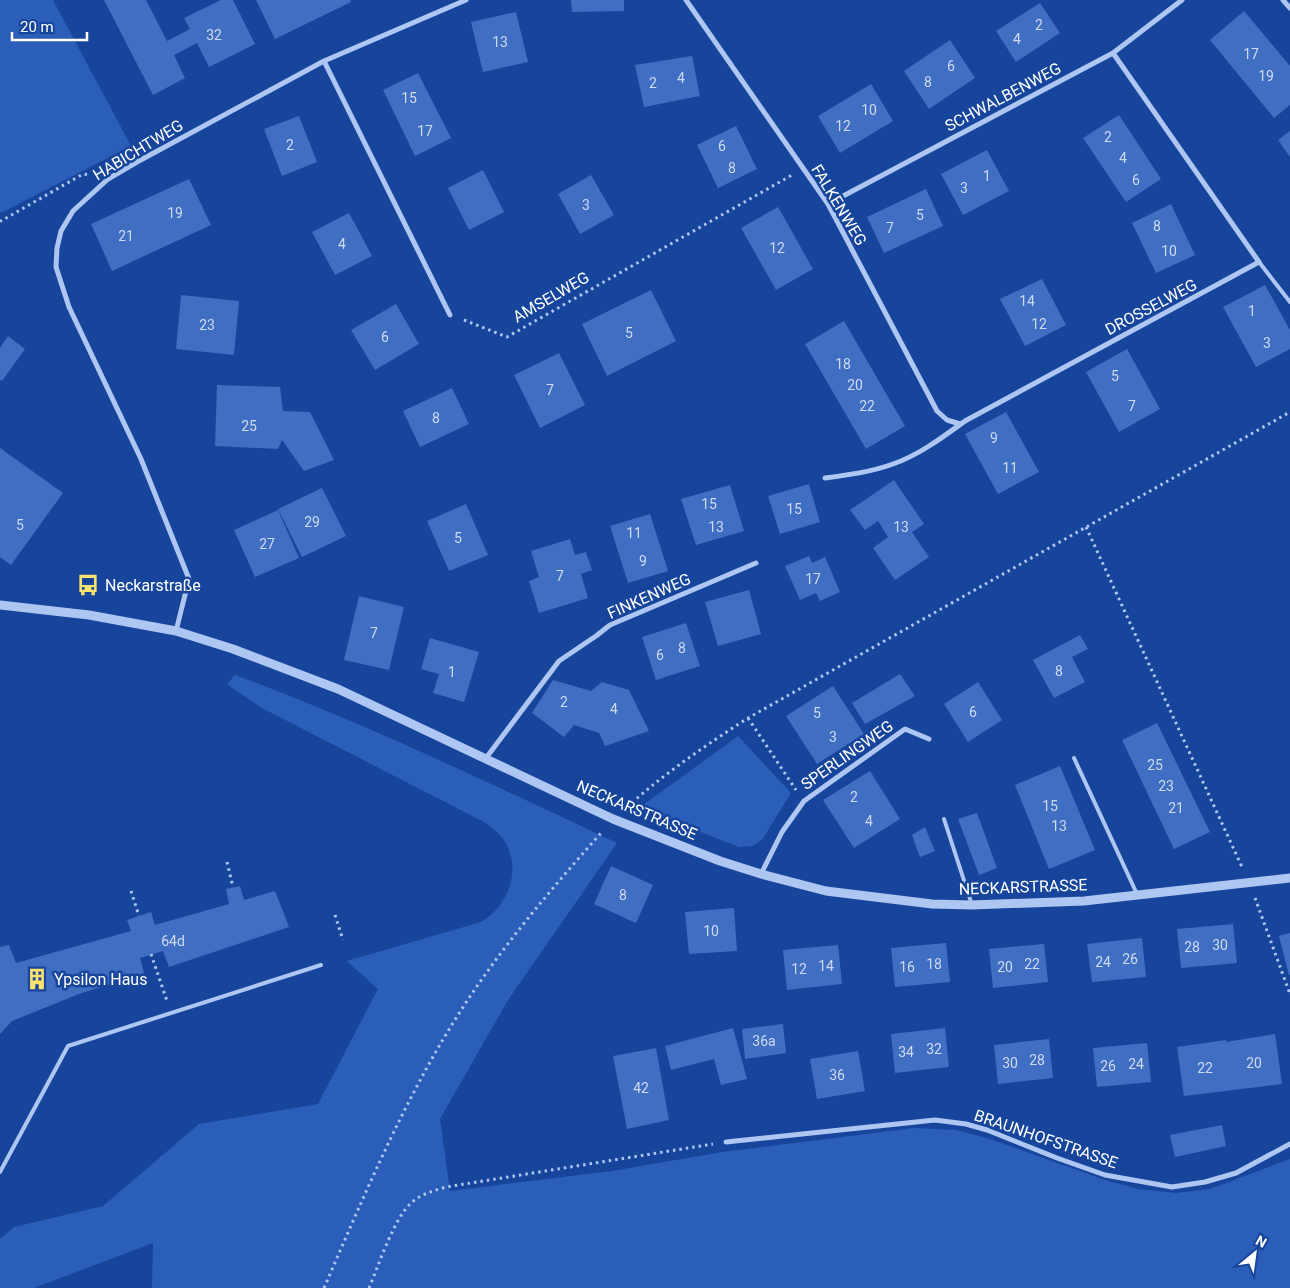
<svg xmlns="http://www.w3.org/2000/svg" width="1290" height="1288" font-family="Roboto,sans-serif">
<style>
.green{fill:#2b5eb9}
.building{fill:#406ec2}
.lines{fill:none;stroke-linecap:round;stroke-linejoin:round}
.path{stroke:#aec6f2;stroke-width:3;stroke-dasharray:2.5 4;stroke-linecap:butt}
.service{stroke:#aec6f2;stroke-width:4}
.minor{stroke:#aec6f2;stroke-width:5}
.tertiary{stroke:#aec6f2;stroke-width:9}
.labels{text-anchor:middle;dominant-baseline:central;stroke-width:5;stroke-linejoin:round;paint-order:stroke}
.number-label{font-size:14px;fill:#cfdbf0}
.street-label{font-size:16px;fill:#fff;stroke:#18459c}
.poi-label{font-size:16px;fill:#fff;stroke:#18459c;text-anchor:start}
</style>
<rect width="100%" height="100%" fill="#18459c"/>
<path class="green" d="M0 0H53L131 146 1 213 0 211Z
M235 675C365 723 491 784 617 843L508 1000 440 1119 450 1191 612 1171 722 1152 914 1128 956 1130 987 1138 1108 1181 1138 1189 1176 1193 1210 1189 1290 1159V1288H152L153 1243 34 1288H0V1239L14 1227 103 1206 199 1124 318 1104 378 989 347 961 481 922C509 906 523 867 503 839 497 831 490 826 482 821L260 707 227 684Z
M738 736 791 793 762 840 752 846 739 847 639 808Z"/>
<path class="building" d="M104 0H146L167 41 190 29 184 18 221 0H233L255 44 209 67 197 43 174 55 185 78 153 95Z
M256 0H350L351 2 275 39Z
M571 0H624V11L572 12Z
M1040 3 1060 33 1016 62 996 31Z
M1244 11 1290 66V105L1274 118 1210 40Z
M516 12 528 62 483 72 471 22Z
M950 40 975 78 929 109 904 71Z
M692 56 700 96 644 107 635 65Z
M418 73 451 138 415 156 383 90Z
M871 84 893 121 840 153 818 116Z
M1119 115 1161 179 1126 202 1083 138Z
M299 116 317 162 282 176 264 129Z
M736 126 757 169 718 188 697 145Z
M1290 131V157L1278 140Z
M987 150 1009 191 963 215 941 174Z
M483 170 504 212 469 230 448 188Z
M591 175 614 215 580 234 558 194Z
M189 179 211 225 112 271 91 224Z
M926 189 943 226 884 253 867 217Z
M1171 204 1195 255 1156 273 1132 223Z
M778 207 813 269 776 290 741 228Z
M349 213 372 256 335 275 312 232Z
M1042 279 1066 325 1025 346 1000 299Z
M1265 285 1290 330V349L1256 367 1223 307Z
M651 290 676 341 607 376 582 324Z
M181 295 239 301 234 355 176 349Z
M396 304 419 344 375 370 351 330Z
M844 321 905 426 866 449 805 344Z
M8 336 25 349 2 381 0 380V348Z
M1127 349 1160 409 1119 432 1086 372Z
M559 353 585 405 540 428 514 375Z
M217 385 280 387 283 411 310 412 334 460 304 471 282 440 278 449 215 446Z
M452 388 469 424 420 447 403 411Z
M1006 412 1039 472 998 494 965 434Z
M0 448 63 493 11 565 0 557Z
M894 480 924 524 912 532 929 557 895 580 873 548 888 537 878 521 865 530 850 510Z
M809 484 820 522 780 534 768 496Z
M730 485 744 531 696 545 681 499Z
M322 488 346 536 302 557 278 509Z
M466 504 488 555 449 571 427 521Z
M278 510 299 558 255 577 234 530Z
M650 514 668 571 628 583 610 526Z
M570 539 575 555 586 552 592 570 581 574 588 598 539 613 529 581 539 577 531 551Z
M809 556 812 563 825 557 840 592 820 601 816 593 800 600 785 566Z
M749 590 761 634 718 646 705 602Z
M359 596 404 607 389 670 344 660Z
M686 623 700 666 656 680 642 637Z
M1080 635 1088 649 1072 657 1085 682 1054 698 1033 660Z
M430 638 479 652 464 702 433 693 439 674 421 669Z
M900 674 915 696 865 724 852 703Z
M553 680 591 691 602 682 629 690 649 731 605 746 599 733 574 725 564 737 532 713Z
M978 682 1002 720 968 742 944 704Z
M833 686 864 734 817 764 786 716Z
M1157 723 1210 832 1174 849 1122 740Z
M1060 766 1095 850 1049 869 1015 785Z
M870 771 900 819 854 848 823 800Z
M977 813 997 868 979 875 958 819Z
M925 827 935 851 920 857 912 835Z
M611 866 653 885 636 923 594 904Z
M240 886 244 900 275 891 289 927 169 967 163 951 140 958 144 973 79 994 12 1021 0 1034V947L9 945 16 963 131 931 127 920 151 912 155 925 229 904 226 889Z
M734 908 737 951 689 954 685 912Z
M1233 924 1237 963 1181 968 1177 929Z
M1290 933V975H1289L1279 936Z
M1142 938 1146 977 1092 982 1087 944Z
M946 943 950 982 895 987 891 948Z
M1044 944 1048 982 993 988 989 949Z
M838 945 842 984 787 990 783 950Z
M783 1024 786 1053 745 1059 742 1029Z
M733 1028 747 1079 721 1085 714 1059 671 1070 665 1046Z
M945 1028 949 1067 895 1073 891 1034Z
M1275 1034 1282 1084 1184 1096 1177 1047 1226 1040V1042Z
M1049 1039 1053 1078 998 1084 994 1045Z
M1147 1043 1151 1082 1097 1087 1093 1048Z
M656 1048 669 1120 627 1129 613 1056Z
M858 1051 865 1091 817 1099 810 1059Z
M1222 1125 1226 1146 1175 1157 1170 1135Z"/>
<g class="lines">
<path class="path" d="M0 220 1 221 83 174 91 175
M464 320 507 337 792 175
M1086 527 1242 867
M748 718 796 790
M627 807C665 773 706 745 748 718L1290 412
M227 862 233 887
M131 891 139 916
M1255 898 1290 994
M335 915 343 940
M151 954 167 1001
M324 1288C366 1191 407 1093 465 1004 505 943 553 887 601 833
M369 1288C379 1265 393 1220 411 1203 421 1194 433 1191 446 1187L713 1144"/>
<path class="service" d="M1259 262 1290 302
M1074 758 1137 894
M944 819 972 905
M0 1172 68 1046 321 965"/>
<path class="minor" d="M686 0 828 204 937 411 947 420 960 424
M1283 0 1290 8
M324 61 450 315
M828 204 1113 53 1182 0
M825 478C848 475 871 472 893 464 919 455 943 437 965 421L1259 262 1113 53
M176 631 189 579 141 459 69 307 56 267 57 248 61 231 73 211 108 179 137 162 324 61 466 0
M486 758 559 661 596 636 610 625 756 563
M761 874 782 832 804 801 905 729 929 739
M726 1142 935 1120 966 1124 987 1130 1057 1158 1105 1175 1172 1187 1205 1182 1236 1173 1290 1144"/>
<path class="tertiary" d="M0 605 89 615 176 631 233 649 338 689 613 819 720 861 761 874 826 891 932 904 972 905 1084 901 1290 878"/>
</g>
<defs>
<g id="bus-bare" transform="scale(1.725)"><path d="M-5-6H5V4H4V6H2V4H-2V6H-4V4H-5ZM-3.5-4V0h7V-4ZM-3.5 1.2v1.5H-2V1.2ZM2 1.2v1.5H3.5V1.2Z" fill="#ffe36f" stroke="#18459c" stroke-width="2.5" paint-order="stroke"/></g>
<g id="building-bare" transform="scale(1.725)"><path d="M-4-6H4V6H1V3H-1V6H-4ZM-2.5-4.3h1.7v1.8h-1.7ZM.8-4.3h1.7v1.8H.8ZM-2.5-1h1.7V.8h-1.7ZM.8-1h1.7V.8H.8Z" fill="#ffe36f" stroke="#18459c" stroke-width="2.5" paint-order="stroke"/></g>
</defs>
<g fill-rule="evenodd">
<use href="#bus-bare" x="88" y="585"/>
<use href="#building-bare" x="37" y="979"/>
</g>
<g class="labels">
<g class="number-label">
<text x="1039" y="25">2</text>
<text x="214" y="35">32</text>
<text x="1017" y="39">4</text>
<text x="500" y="42">13</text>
<text x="1251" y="54">17</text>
<text x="951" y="66">6</text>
<text x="1266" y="76">19</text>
<text x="681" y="78">4</text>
<text x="928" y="82">8</text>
<text x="653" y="83">2</text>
<text x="409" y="98">15</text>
<text x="869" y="110">10</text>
<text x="843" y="126">12</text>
<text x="425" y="131">17</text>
<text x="1108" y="137">2</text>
<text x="290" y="145">2</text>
<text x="722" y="146">6</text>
<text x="1123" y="158">4</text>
<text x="732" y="168">8</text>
<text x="987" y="176">1</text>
<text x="1136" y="180">6</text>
<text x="964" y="188">3</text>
<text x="586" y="205">3</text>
<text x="175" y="213">19</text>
<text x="920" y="215">5</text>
<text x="1157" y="226">8</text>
<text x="890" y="228">7</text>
<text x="126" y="236">21</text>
<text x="342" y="244">4</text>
<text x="777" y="248">12</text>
<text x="1169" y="251">10</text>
<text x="1027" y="301">14</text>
<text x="1252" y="311">1</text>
<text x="1039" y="324">12</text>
<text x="207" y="325">23</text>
<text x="629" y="333">5</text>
<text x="385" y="337">6</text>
<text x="1267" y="343">3</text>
<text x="843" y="364">18</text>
<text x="1115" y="376">5</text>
<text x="855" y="385">20</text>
<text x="550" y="390">7</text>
<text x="867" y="406">22</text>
<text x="1132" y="406">7</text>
<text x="436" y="418">8</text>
<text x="249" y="426">25</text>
<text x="994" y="438">9</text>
<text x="1010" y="468">11</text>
<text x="709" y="504">15</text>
<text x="794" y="509">15</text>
<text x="312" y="522">29</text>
<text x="20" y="525">5</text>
<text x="716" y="527">13</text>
<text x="901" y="527">13</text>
<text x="634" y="533">11</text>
<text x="458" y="538">5</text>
<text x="267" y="544">27</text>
<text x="643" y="561">9</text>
<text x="560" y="576">7</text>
<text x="813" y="579">17</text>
<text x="374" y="633">7</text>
<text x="682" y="648">8</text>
<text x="660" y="655">6</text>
<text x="1059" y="671">8</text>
<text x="452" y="672">1</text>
<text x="564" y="702">2</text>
<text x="614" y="709">4</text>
<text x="973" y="712">6</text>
<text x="817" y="713">5</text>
<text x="833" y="737">3</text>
<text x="1155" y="765">25</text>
<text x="1166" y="786">23</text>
<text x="854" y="797">2</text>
<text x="1050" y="806">15</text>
<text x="1176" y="808">21</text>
<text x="869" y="821">4</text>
<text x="1059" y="826">13</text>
<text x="623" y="895">8</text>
<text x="711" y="931">10</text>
<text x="173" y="941">64d</text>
<text x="1220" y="945">30</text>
<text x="1192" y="947">28</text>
<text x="1130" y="959">26</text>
<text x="1103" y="962">24</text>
<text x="934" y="964">18</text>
<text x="1032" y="964">22</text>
<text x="826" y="966">14</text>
<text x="907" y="967">16</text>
<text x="1005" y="967">20</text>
<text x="799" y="969">12</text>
<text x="764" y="1041">36a</text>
<text x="934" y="1049">32</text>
<text x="906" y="1052">34</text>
<text x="1037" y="1060">28</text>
<text x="1010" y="1063">30</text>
<text x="1254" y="1063">20</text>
<text x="1136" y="1064">24</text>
<text x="1108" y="1066">26</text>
<text x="1205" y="1068">22</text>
<text x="837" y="1075">36</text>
<text x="641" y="1088">42</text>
</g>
<g class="street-label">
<text transform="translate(1003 97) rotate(-28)">SCHWALBENWEG</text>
<text transform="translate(138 150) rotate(-31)">HABICHTWEG</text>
<text transform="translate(839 205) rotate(59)">FALKENWEG</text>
<text transform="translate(551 297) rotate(-30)">AMSELWEG</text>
<text transform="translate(1151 307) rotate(-28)">DROSSELWEG</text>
<text transform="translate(649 596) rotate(-24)">FINKENWEG</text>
<text transform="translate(847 755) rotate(-35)">SPERLINGWEG</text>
<text transform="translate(637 810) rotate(23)">NECKARSTRASSE</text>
<text transform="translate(1023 887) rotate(-2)">NECKARSTRASSE</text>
<text transform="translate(1046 1139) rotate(19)">BRAUNHOFSTRASSE</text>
</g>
<g class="poi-label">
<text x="105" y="585">Neckarstraße</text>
<text x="54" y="979">Ypsilon Haus</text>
</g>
</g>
<g transform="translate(1255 1253) rotate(29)" stroke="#18459c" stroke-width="4" paint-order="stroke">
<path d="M0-4L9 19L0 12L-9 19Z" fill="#ffffff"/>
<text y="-8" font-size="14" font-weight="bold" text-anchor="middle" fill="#ffffff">N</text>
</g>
<path d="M12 32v8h75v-8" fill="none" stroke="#ffffff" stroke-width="2.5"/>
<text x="20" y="32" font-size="15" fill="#ffffff" stroke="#18459c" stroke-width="4" paint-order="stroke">20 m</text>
</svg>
